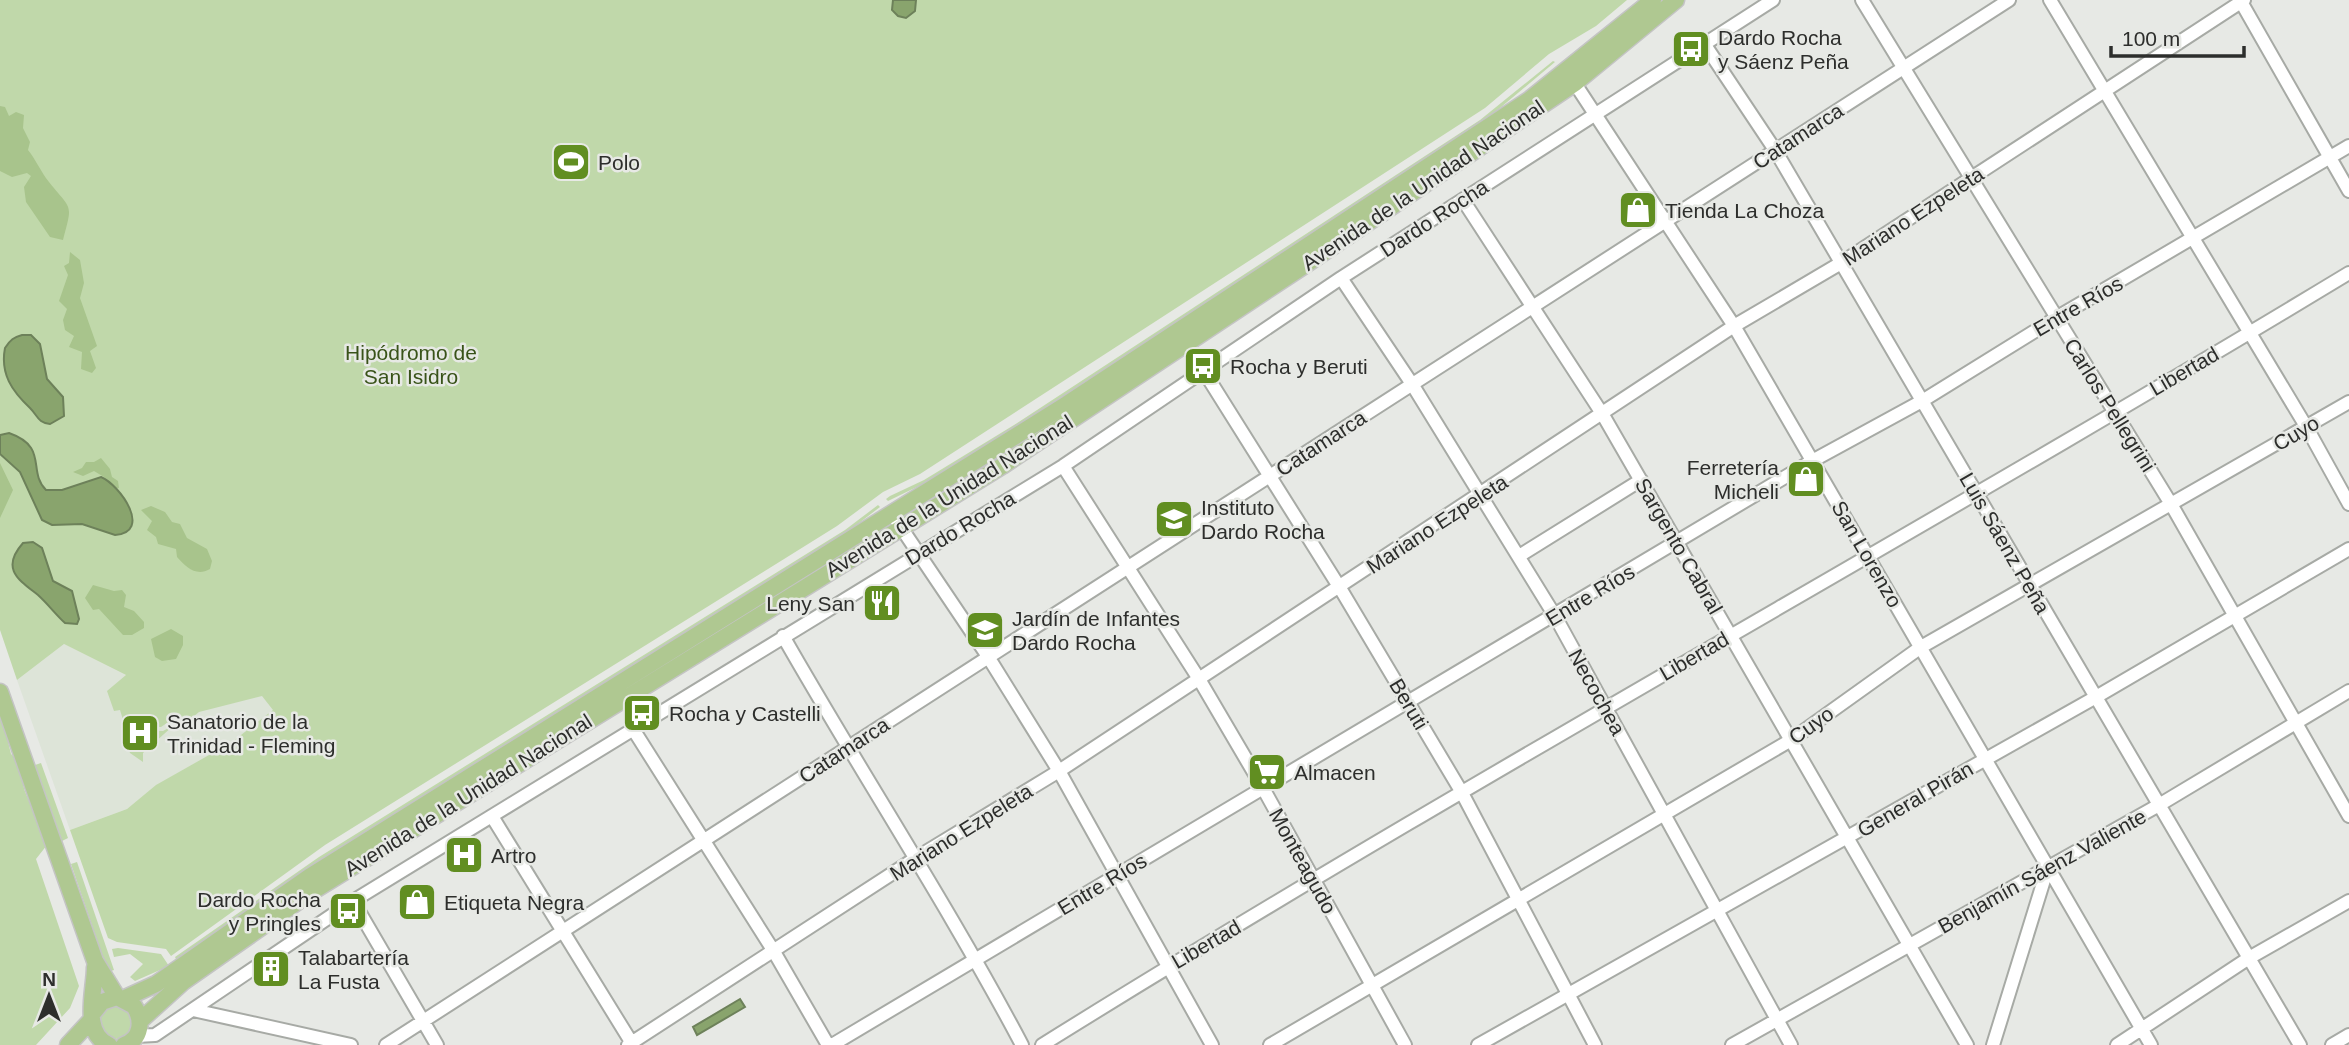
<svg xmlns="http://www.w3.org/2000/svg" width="2349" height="1045" font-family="Helvetica,sans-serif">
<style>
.built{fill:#dde4d8}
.green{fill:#c0d8aa}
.forest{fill:#a8c48c}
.water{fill:#89a46d;stroke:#6d815a;stroke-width:2}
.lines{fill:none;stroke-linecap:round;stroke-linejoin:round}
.minor-casing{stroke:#a7aaa5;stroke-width:16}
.major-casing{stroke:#c4c4c4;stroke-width:19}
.minor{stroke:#fff;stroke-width:12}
.major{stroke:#afc891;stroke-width:16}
.labels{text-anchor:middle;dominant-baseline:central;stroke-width:5;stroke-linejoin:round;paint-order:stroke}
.poi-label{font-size:21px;fill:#2d2e2c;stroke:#e7e9e5;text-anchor:start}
.street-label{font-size:21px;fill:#2d2e2c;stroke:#e7e9e5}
.park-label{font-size:21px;fill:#395319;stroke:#e7e9e5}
</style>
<rect width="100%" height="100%" fill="#e7e9e5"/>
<path class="built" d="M64 644 167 696 263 695 274 710 232 742 157 785 127 809 70 830 17 680Z"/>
<path class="green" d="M0 0H1627L1596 26 1549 54 1485 108 920 474 883 492 837 526 325 845 171 956 166 949 117 942 108 938 70 830 127 809 156 785 232 742 273 710 262 696 199 712 187 722 176 717 161 727 125 726 120 710 114 711 107 691 126 675 64 644 17 680 0 630Z
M1553 61 1555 62 1482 123 1067 395 925 483 888 501 886 499 890 496 924 480 1014 425 1480 120Z
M878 505 880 507 846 533 321 860 177 961 175 957 319 857 845 530Z
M0 709 11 754C24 765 20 780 26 794 33 810 40 828 47 845L36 859 79 986 70 1008 36 1045H0Z
M174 725 143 753V762L130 753 121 730 163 731Z
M41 763 68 838 62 841 35 765Z
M77 862 114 970 108 972 71 864Z
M118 948 161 954 169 966 135 981 130 977 143 964 130 954 114 957 112 949Z
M98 1022a17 17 0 1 1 34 0a17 17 0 1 1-34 0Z"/>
<path class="forest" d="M0 106 5 107 9 116 16 112 24 115 23 128 30 142 28 150C36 160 41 172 49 182 72 211 73 202 63 240L50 237 26 202 24 187 31 176 27 173 12 177 0 171Z
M70 252 80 260 84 283 80 298 97 346 90 351 96 368 92 373 81 369 82 352 69 347 74 336 65 330 63 320 67 309 59 301 68 275 64 266 69 263Z
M101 458 110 469 112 477 118 481 119 488 114 489 104 477 94 471 83 476 73 472 82 468 86 462H94Z
M0 463 13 490 0 518Z
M151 506 165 512 172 522 180 524 187 538 207 549 212 561 210 569C196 577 186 567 177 557L176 549 158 544 156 537 147 530 152 521 141 510Z
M93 585 114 591 122 590 126 595 124 607 134 611 144 622V628L132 635H123L99 609 93 610 85 598Z
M171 629 183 636V645L176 659 162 661 155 657 151 639Z"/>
<path class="water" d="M893 0H916L915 11 906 18 898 16 892 10Z
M22 335H31L40 344 47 379 63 397 64 416 50 424C38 423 38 416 30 408 12 391 0 374 5 348 10 340 14 337 22 335Z
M9 433C49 447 27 471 46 490H62L101 477C120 485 153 532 115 535L82 524 52 525 42 520 20 472 0 454V435Z
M33 542 42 548 53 581 72 591 79 619 77 624 65 623C56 615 48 604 38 595 19 580 0 569 23 543Z
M740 999 745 1007 697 1035 693 1027Z"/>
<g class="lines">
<g class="minor-casing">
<path id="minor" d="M1862 0 2171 504 2349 816
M2050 0 2307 428 2349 504
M2240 0 2349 191
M1705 45 1775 150 2300 1045
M1570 76 1734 326 2151 1045
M1463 200 1603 415 1967 1045
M1341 278 1412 384 1555 616 1791 1045
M1205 373 1340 588 1461 791 1595 1045
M1063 466 1199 679 1263 788 1405 1045
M892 514 987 655 1059 771 1212 1045
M1519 556 1641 480
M783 636C861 773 948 905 1022 1045
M633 729 773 950 828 1045
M493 818 633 1045
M353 901 437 1045
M193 1010 351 1045
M136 1036 155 1035 353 901 1063 466 1341 278 1773 0
M386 1045 2009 0
M628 1045 916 858 1059 771 1734 326 1841 263 2244 0
M832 1045 1812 461 1922 401 2056 318 2349 146
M1042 1045C1472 777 1916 535 2349 273
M1270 1045 1791 740 1921 647 2349 402
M1478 1045 2096 697 2349 549
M1732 1045 2159 805 2349 691
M1993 1045 2048 867
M2117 1045 2249 958 2349 901
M2332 1045 2349 1035"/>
</g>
<g class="major-casing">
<path id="major" d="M0 692 95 961 117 997
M95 967C95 991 81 1033 109 1045
M123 999 156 984 309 877 1067 404 1529 100 1653 0
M93 1013 102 1002 117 997 134 1006C143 1020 142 1039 124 1045
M141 1020 183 982 310 893 1002 466 1305 265 1575 83 1676 0
M68 1045 92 1019"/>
</g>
<use href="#minor" class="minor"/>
<use href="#major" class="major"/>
</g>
<defs>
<g id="bus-square" transform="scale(2.0125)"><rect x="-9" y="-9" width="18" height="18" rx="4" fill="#618e21" stroke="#e7e9e5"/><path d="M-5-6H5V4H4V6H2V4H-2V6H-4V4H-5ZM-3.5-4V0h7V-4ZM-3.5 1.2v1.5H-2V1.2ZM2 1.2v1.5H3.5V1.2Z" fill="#fff"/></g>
<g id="stadium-square" transform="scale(2.0125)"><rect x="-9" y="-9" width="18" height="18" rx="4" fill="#618e21" stroke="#e7e9e5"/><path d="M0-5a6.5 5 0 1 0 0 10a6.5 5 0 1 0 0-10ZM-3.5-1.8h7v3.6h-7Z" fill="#fff"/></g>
<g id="shop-square" transform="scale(2.0125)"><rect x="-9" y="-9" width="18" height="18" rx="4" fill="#618e21" stroke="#e7e9e5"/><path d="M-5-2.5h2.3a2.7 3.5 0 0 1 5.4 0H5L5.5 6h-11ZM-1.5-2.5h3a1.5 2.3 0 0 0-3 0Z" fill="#fff"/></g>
<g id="school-square" transform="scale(2.0125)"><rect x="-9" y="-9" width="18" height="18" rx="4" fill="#618e21" stroke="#e7e9e5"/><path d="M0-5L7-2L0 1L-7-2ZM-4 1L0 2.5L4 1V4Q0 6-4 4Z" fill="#fff"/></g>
<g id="restaurant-square" transform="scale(2.0125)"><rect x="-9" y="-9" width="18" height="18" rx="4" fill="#618e21" stroke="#e7e9e5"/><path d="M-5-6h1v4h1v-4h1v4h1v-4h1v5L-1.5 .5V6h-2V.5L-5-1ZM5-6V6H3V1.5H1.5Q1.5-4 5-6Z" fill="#fff"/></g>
<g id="hospital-square" transform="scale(2.0125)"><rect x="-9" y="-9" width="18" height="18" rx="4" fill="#618e21" stroke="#e7e9e5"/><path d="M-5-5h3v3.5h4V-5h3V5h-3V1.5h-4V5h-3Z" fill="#fff"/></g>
<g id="supermarket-square" transform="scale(2.0125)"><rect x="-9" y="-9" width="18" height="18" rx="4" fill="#618e21" stroke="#e7e9e5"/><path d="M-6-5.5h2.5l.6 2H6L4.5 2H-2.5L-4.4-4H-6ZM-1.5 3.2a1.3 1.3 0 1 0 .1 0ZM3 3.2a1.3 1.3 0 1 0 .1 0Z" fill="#fff"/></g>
<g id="building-square" transform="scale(2.0125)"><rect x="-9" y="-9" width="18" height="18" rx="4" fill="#618e21" stroke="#e7e9e5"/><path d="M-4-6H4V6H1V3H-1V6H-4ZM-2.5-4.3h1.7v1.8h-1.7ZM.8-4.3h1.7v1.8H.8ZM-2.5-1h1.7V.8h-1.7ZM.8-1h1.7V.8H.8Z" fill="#fff"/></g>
</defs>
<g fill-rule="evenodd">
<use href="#bus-square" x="1691" y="49"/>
<use href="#stadium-square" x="571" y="162"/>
<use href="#shop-square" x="1638" y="210"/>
<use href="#bus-square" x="1203" y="366"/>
<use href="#shop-square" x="1806" y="479"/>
<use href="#school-square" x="1174" y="519"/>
<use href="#restaurant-square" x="882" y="603"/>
<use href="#school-square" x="985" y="630"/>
<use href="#bus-square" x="642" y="713"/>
<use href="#hospital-square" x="140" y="733"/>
<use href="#supermarket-square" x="1267" y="772"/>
<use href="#hospital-square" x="464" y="855"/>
<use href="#shop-square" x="417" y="902"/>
<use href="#bus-square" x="348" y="911"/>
<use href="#building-square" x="271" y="969"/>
</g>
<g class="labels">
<g class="poi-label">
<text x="1718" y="37">Dardo Rocha<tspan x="1718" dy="24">y Sáenz Peña</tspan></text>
<text x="598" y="162">Polo</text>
<text x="1665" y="210">Tienda La Choza</text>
<text x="1230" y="366">Rocha y Beruti</text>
<text x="1779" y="467" text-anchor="end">Ferretería<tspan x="1779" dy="24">Micheli</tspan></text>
<text x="1201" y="507">Instituto<tspan x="1201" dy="24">Dardo Rocha</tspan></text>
<text x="855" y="603" text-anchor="end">Leny San</text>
<text x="1012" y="618">Jardín de Infantes<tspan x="1012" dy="24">Dardo Rocha</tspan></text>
<text x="669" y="713">Rocha y Castelli</text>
<text x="167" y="721">Sanatorio de la<tspan x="167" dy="24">Trinidad - Fleming</tspan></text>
<text x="1294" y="772">Almacen</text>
<text x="491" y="855">Artro</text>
<text x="321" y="899" text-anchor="end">Dardo Rocha<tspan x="321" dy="24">y Pringles</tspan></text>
<text x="444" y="902">Etiqueta Negra</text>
<text x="298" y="957">Talabartería<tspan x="298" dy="24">La Fusta</tspan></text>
</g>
<g class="street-label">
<text transform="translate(1798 136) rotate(-33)">Catamarca</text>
<text transform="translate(1423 185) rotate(-34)">Avenida de la Unidad Nacional</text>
<text transform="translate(1913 216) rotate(-33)">Mariano Ezpeleta</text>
<text transform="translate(1434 218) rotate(-33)">Dardo Rocha</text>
<text transform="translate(2078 306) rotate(-30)">Entre Ríos</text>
<text transform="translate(2184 371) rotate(-30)">Libertad</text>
<text transform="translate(2110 405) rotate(58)">Carlos Pellegrini</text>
<text transform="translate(2296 433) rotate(-30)">Cuyo</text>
<text transform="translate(1321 443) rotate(-33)">Catamarca</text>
<text transform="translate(949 496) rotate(-32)">Avenida de la Unidad Nacional</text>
<text transform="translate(1437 524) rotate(-33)">Mariano Ezpeleta</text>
<text transform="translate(960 528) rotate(-31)">Dardo Rocha</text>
<text transform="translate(2005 543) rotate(60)">Luis Sáenz Peña</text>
<text transform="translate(1679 546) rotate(60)">Sargento Cabral</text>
<text transform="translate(1867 554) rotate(60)">San Lorenzo</text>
<text transform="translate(1590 595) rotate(-31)">Entre Ríos</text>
<text transform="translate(1694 656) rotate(-30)">Libertad</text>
<text transform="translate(1597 692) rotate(61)">Necochea</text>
<text transform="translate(1409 704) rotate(59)">Beruti</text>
<text transform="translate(1811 725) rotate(-35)">Cuyo</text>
<text transform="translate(844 750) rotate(-33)">Catamarca</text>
<text transform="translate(468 795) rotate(-32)">Avenida de la Unidad Nacional</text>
<text transform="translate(1915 799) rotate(-30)">General Pirán</text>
<text transform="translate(961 832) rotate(-32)">Mariano Ezpeleta</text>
<text transform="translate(1303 861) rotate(61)">Monteagudo</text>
<text transform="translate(2042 871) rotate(-29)">Benjamín Sáenz Valiente</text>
<text transform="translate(1102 884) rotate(-31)">Entre Ríos</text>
<text transform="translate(1206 944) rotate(-30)">Libertad</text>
</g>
<g class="park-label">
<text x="411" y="352">Hipódromo de<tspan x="411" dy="24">San Isidro</tspan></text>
</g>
</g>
<g transform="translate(49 996)" stroke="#e7e9e5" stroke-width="5" paint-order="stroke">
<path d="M0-5L12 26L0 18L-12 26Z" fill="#2d2e2c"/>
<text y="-10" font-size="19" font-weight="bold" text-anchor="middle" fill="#2d2e2c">N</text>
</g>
<path d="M2111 46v10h133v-10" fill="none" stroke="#2d2e2c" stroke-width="3.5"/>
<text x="2122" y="46" font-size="21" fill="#2d2e2c" stroke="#e7e9e5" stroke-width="5" paint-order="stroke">100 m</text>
</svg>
